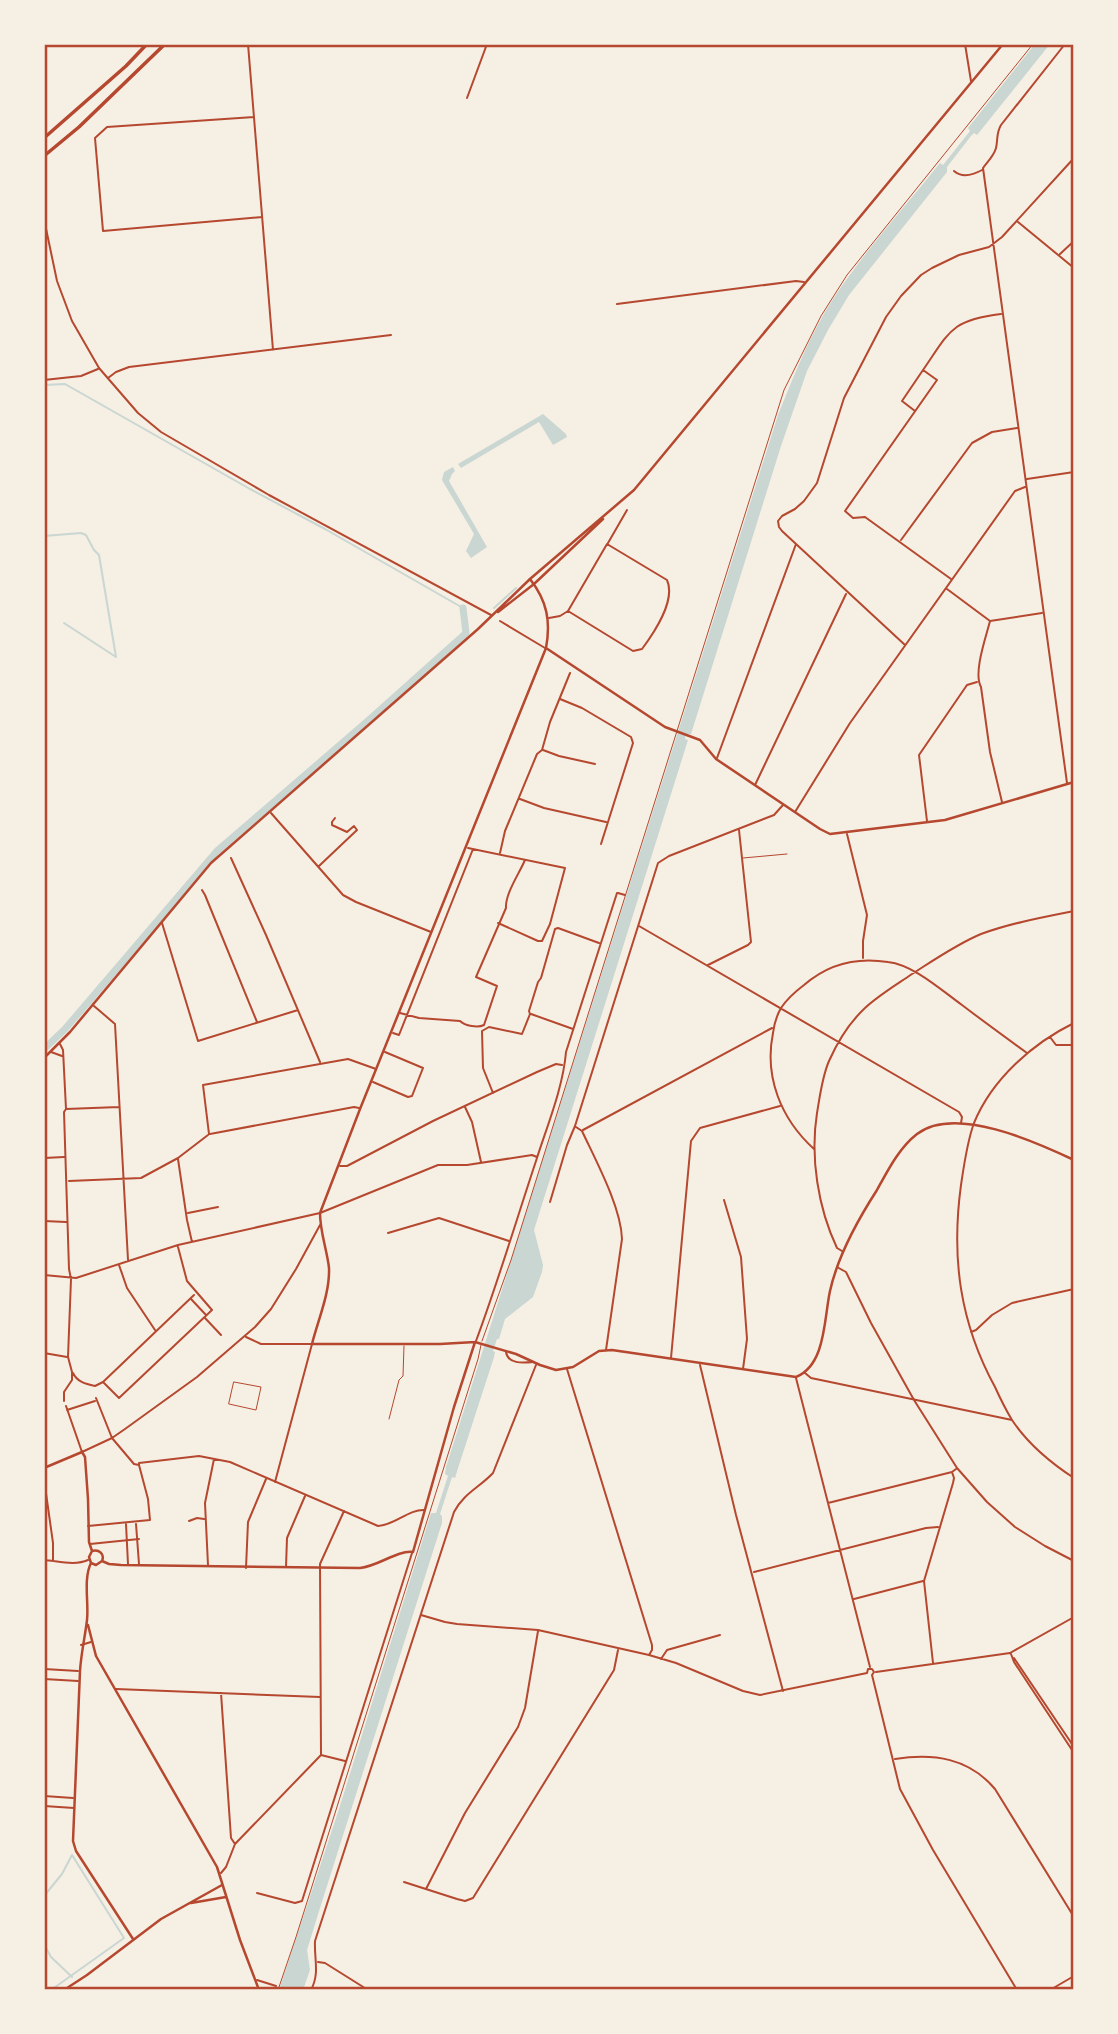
<svg xmlns="http://www.w3.org/2000/svg" width="1118" height="2034" font-family="'Work Sans',sans-serif">
<style>
.water{fill:#c9d6d2}
.lines{fill:none;stroke-linecap:round;stroke-linejoin:round}
.stream{stroke:#c9d6d2;stroke-width:2}
.river{stroke:#c9d6d2;stroke-width:7}
.service{stroke:#b5482f;stroke-width:1}
.pedestrian{stroke:#b5482f;stroke-width:2}
.minor{stroke:#b5482f;stroke-width:2}
.tertiary{stroke:#b5482f;stroke-width:2.5}
.secondary{stroke:#b5482f;stroke-width:2.5}
.motorway{stroke:#b5482f;stroke-width:3.5}
.neatline{fill:none;stroke:#b5482f;stroke-width:2.5}
</style>
<rect width="100%" height="100%" fill="#f6efe4"/>
<path class="water" d="M1035 44H1050L977 135 974 133 971 136 947 167V172L849 295 828 330 807 371 781 446 691 734H686L685 739 688 740 534 1230 543 1265 542 1272 533 1297 505 1319 499 1339H497L493 1351 495 1352 494 1357 459 1465 455 1478 452 1477 440 1514 442 1516V1523L320 1908 307 1950 310 1970 303 1990H279L339 1809 431 1513H436L448 1476 445 1474 446 1467 778 415C792 380 806 345 825 312 857 259 901 212 940 163L943 165 970 131 968 128Z
M543 414 566 434 567 437 553 445 539 422 461 468 458 464Z
M453 467 455 471 452 474 449 481 487 547 471 558 466 551 474 534 442 480 444 472Z"/>
<g class="lines">
<path class="stream" d="M44 385 65 384 250 489 325 529 463 608
M44 536 81 533 86 535 94 550 99 555 116 657 64 623
M494 608 516 588
M44 1896 62 1874 72 1855 124 1938 51 1990
M44 1900 46 1910 44 1912
M44 1944 51 1957 72 1977"/>
<path class="river" d="M44 1049 65 1029 217 851 369 720 466 633 463 608"/>
<path class="service" d="M743 858 787 854
M482 1341 511 1260 784 390 821 316 847 275 1033 44
M234 1382 261 1387 256 1410 229 1404Z
M389 1419 399 1380 403 1376 404 1346
M278 1990 296 1937 478 1359 481 1345"/>
<path class="pedestrian" d="M618 893 625 895
M90 1544 139 1539"/>
<path class="minor" d="M248 44 273 350
M965 44 971 81
M1065 44 1001 125C996 133 998 140 996 148 994 156 987 162 983 168L1067 783
M467 98 487 44
M254 117 107 127 95 138 103 231 262 217
M954 171C962 178 973 175 982 170
M44 219 57 281 72 321 99 368 138 413 161 432 269 495 491 615
M1018 222 1074 268
M1060 254 1074 241
M617 304 796 281 804 282
M923 370C950 331 951 320 1001 314
M108 378 116 372 129 367 391 335
M44 380 81 376 98 369
M915 411 902 401 923 370 937 380 845 511 853 518 865 517 951 579
M1027 479 1074 472
M901 540 972 443 992 432 1017 428
M608 543 627 510
M947 589 990 621 1042 613
M549 618 560 616 568 611 607 544 667 580C676 600 654 633 642 649L633 651 568 611
M500 621 545 648
M990 621C986 637 973 673 981 687L990 752 1002 802
M905 645 782 531 779 527 778 521 782 516 795 509 804 501 817 483 844 398 886 317 901 296 921 275 932 268 959 255 989 247 1002 237 1074 158
M560 699 582 708 631 737 633 743 601 844
M543 750 559 756 595 764
M717 758 796 544
M755 785 846 594
M520 799 544 808 606 822
M795 812 850 723 1015 491 1025 487
M271 813 343 895 356 902 431 932
M927 821 919 755 967 685 977 682
M847 834 867 915 863 941V958
M468 848 565 868 550 924 542 941H538L498 923
M500 853 505 831 537 754 542 750 550 722 570 673
M231 858 266 935 320 1062
M319 866 357 830 354 826 347 832 332 825V822L335 818
M202 890 205 895 257 1022
M162 923 198 1041 298 1010
M639 926 959 1112 962 1117 961 1123
M708 965 748 945 751 942 739 830
M94 1006 115 1024 128 1260
M400 1013 419 1018 460 1021C465 1026 478 1028 484 1025L497 986 476 977 506 908C505 894 519 874 525 860
M531 1014 573 1029
M1074 1023C1033 1043 992 1079 974 1123 967 1142 964 1165 961 1185 951 1258 960 1323 995 1387 1000 1398 1006 1410 1012 1420 1028 1444 1051 1463 1074 1478
M393 1033 399 1035 473 849
M1050 1037 1056 1045H1074
M60 1044 63 1050 66 1109 64 1112 69 1269 71 1279 68 1357 72 1372V1380L64 1392V1401
M51 1052 62 1056
M373 1082 408 1097 412 1096 423 1068 385 1052
M493 1093 483 1068 482 1031 489 1027 522 1034 530 1014 529 1011 538 982 541 978 555 929 558 928 599 943
M465 1107 472 1122 481 1162
M66 1109 119 1107
M576 1127 582 1131C596 1161 621 1207 622 1239L606 1350
M583 1130 772 1028
M209 1134 203 1085 348 1059 376 1069
M210 1134 354 1107 359 1108
M814 1149C781 1119 764 1077 773 1033 774 1025 777 1015 781 1008 787 999 796 991 804 985 828 964 857 957 888 962 914 965 941 990 962 1005 983 1021 1005 1037 1027 1053
M44 1158 64 1157
M178 1159 187 1220 192 1242
M340 1166H347L433 1121 537 1072 556 1064 562 1065
M69 1181 141 1178 178 1158 208 1135
M724 1200 741 1257 747 1339 743 1369
M550 1202 567 1145 575 1126 658 863 669 856 774 815 783 805
M188 1213 218 1207
M44 1221 66 1222
M388 1233 439 1218 509 1241
M842 1251 837 1248C818 1208 810 1157 817 1113 820 1096 822 1077 829 1061 837 1043 850 1022 865 1008 879 995 896 985 912 974 934 960 957 944 981 934 1011 923 1044 917 1074 911
M119 1265 127 1288 155 1330
M837 1267 846 1272 871 1323 914 1400 957 1468 987 1502 1015 1527 1045 1546 1074 1561
M44 1275 76 1278 178 1245 320 1213 438 1165H467L532 1155 537 1157
M191 1299 206 1315
M205 1318 221 1335
M971 1332 976 1330 992 1315 1012 1303 1074 1289
M246 1337 261 1344H312L275 1482
M476 1341C498 1282 516 1221 536 1161 547 1126 563 1088 566 1052L617 893
M506 1352C508 1364 522 1363 533 1362
M44 1353 67 1357
M671 1358 691 1141 700 1128 780 1106
M700 1365 736 1515 783 1691
M567 1369 652 1645V1650L649 1655
M73 1373C77 1382 86 1384 95 1386L103 1382 194 1295
M805 1373 811 1378 1012 1420
M796 1378 870 1667
M103 1382 119 1398 212 1310 187 1281 178 1247
M66 1406 82 1452 112 1438 125 1429 197 1377 255 1327 271 1309 296 1269 320 1225
M67 1410 95 1401
M139 1465V1463L199 1456 230 1462 378 1526C396 1525 408 1509 425 1510
M44 1479 53 1543V1561
M828 1503 952 1472 956 1469
M189 1521 197 1518 204 1519
M126 1524 128 1564
M136 1524 139 1564
M88 1526 150 1520 148 1499 139 1465 134 1464 112 1438 96 1398
M44 1560C58 1561 75 1566 88 1560
M208 1565 205 1503 214 1459
M286 1567 287 1538 305 1496
M246 1568 248 1522 266 1479
M754 1572 926 1528 938 1527
M854 1599 923 1581
M421 1615 445 1622 457 1624 538 1630 649 1655 676 1663 743 1691 760 1695 867 1673 868 1669H872L874 1672 872 1675 900 1789 933 1850 1017 1990
M81 1645 91 1642
M1011 1654 1014 1662 1074 1753
M1014 1658 1074 1747
M661 1659 667 1650 720 1635
M933 1663 924 1581 953 1483 954 1478 952 1472
M44 1669 78 1671
M876 1672 1010 1653 1074 1617
M44 1679 78 1681
M116 1689 320 1697
M221 1693 231 1838 235 1844
M321 1755 345 1761
M895 1759C934 1753 969 1758 995 1789L1074 1917
M44 1796 73 1798
M44 1806 74 1808
M221 1873 226 1867 235 1844 321 1755 320 1564 344 1511
M404 1882 457 1899 465 1901 473 1898 614 1670 618 1650
M426 1889 465 1813 518 1727 525 1708 538 1631
M257 1893 295 1903 302 1901 412 1553
M318 1962 325 1963 368 1990
M257 1980 276 1986
M311 1990C320 1973 314 1959 315 1941L454 1512C463 1494 480 1487 493 1473L536 1365
M1050 1990 1074 1976"/>
<path class="tertiary" d="M530 579C547 601 551 621 546 648L360 1109 320 1213C320 1232 327 1250 329 1268 330 1293 318 1320 312 1344H440L475 1342 516 1354 540 1365 556 1370 573 1367 599 1351 612 1350 796 1377C826 1365 824 1318 830 1291 838 1255 857 1221 877 1190 888 1170 899 1148 917 1134 955 1105 1036 1142 1074 1160
M546 648 665 727 700 740 716 759 820 829 830 834 945 820 1074 782
M44 1468 82 1452 85 1457 88 1499 89 1542 92 1551 89 1557 91 1563C83 1579 89 1603 87 1620 85 1637 81 1654 80 1671L73 1841 76 1851 133 1939
M92 1551C99 1549 105 1554 102 1561
M102 1561 109 1564 121 1565 360 1568C379 1566 397 1550 413 1552L454 1407 475 1342
M91 1563 96 1565 102 1561
M88 1625 96 1656 217 1867 240 1940 259 1990
M191 1903 226 1897
M64 1990 87 1975 161 1919 222 1885"/>
<path class="secondary" d="M498 612 534 584 603 519
M44 1058 70 1032 211 863 478 629 530 579 634 490 1003 44"/>
<path class="motorway" d="M44 138 126 66 147 44
M44 156 79 127 165 44"/>
</g>
<rect width="1118" height="2034" fill="none" stroke="#f6efe4" stroke-width="91"/>
<rect x="46" y="46" width="1026" height="1942" class="neatline"/>
</svg>
